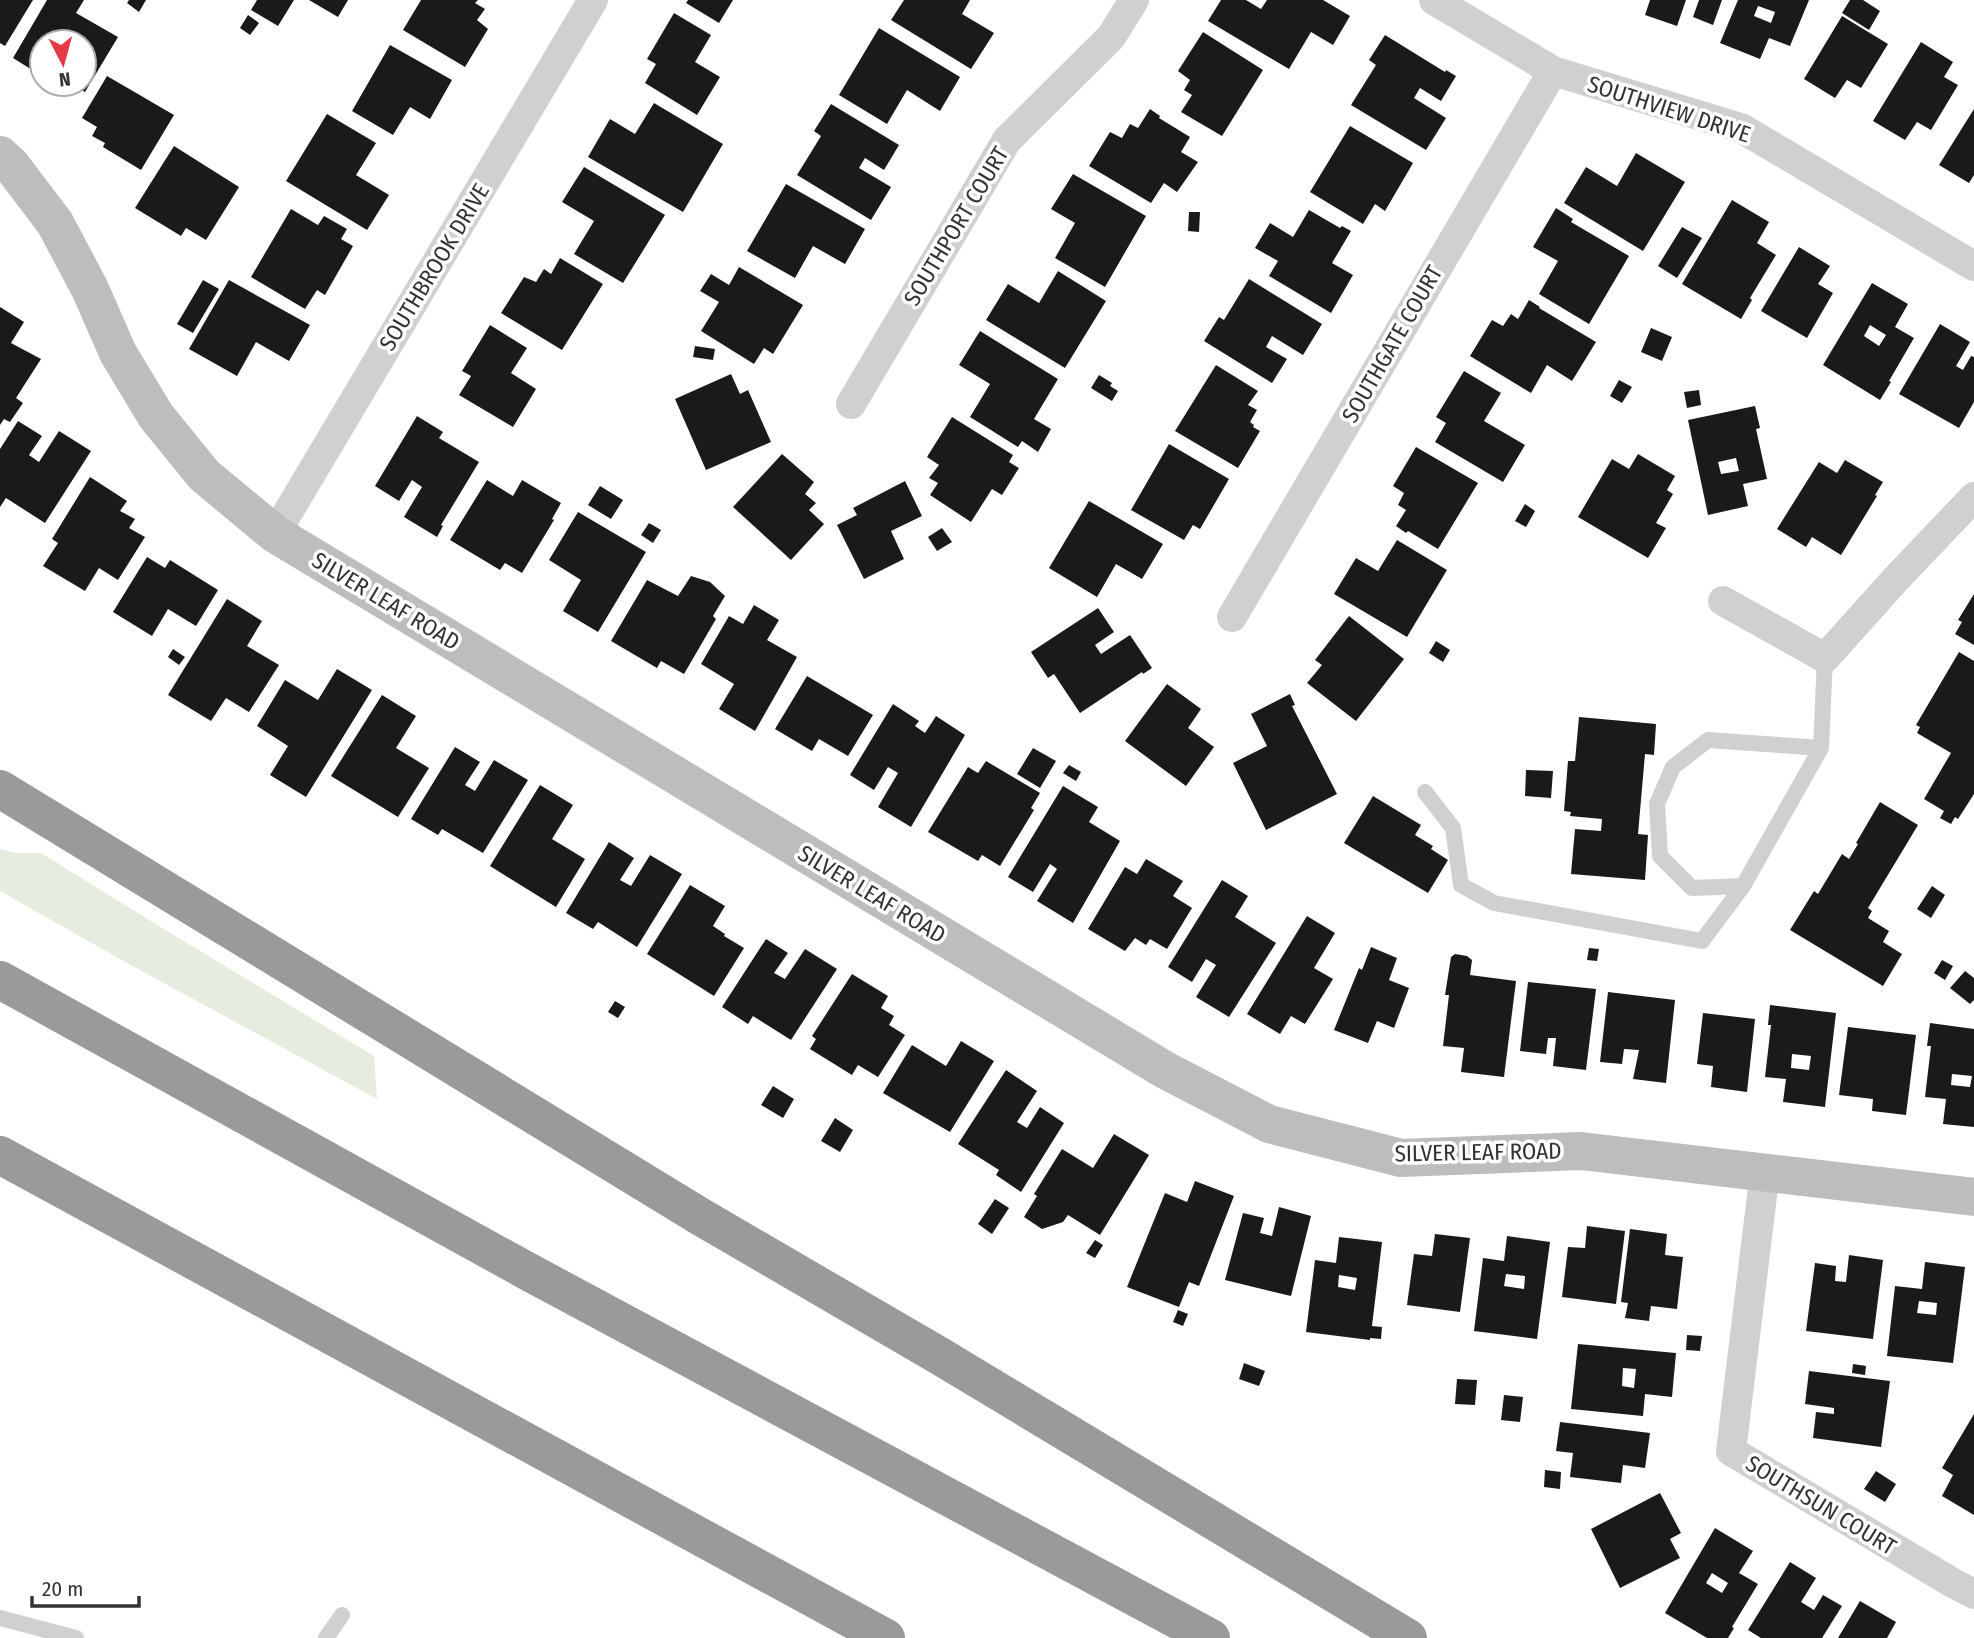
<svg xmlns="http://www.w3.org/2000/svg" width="1974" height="1638" font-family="'Fira Sans Condensed',sans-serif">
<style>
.green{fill:#e6ecdf}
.building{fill:#1a1a1a;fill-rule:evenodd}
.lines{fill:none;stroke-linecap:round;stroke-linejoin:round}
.lane{stroke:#d0d0d0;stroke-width:16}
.street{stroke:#d0d0d0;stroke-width:30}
.secondary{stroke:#bdbdbd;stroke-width:38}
.highway{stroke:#9a9a9a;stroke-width:38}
.labels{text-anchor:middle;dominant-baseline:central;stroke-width:7;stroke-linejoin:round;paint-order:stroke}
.street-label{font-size:23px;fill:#333;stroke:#fff}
</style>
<rect width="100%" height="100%" fill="#fff"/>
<path class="green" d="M0 849 17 853H41L167 931 374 1056 377 1099 127 963 0 891Z"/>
<path class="building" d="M0 0H33L5 46 0 43Z
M47 0H84L76 13 118 37 85 92 72 84H84V42H42V76L13 58Z
M129 0H146L139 12 127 3Z
M257 0H294L278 26 251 10Z
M309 0H348L338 17Z
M421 0H478L475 3 485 9 477 20 488 29 465 67 403 30Z
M688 0H733L719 23 686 3Z
M904 0H970L962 14 994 33 971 69 891 20Z
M1221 0H1246L1261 9 1267 0H1323L1350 16 1333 45 1311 32 1289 69 1208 21Z
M1650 0H1686L1677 26 1645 15Z
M1699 0H1722L1713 25 1693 17Z
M1738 0H1809L1790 46 1769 38 1760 59 1720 43ZM1758 6 1775 12 1771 23 1754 16Z
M1850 0H1863L1880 11 1869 30 1842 13Z
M674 13 711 35 695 62 720 77 697 115 645 83 656 64 647 59Z
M248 15 259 23 250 35 240 28Z
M1842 16 1888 44 1861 88 1847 80 1835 98 1804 79Z
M879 28 960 77 940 111 907 90 887 124 839 95Z
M1203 32 1263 70 1222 136 1181 112 1192 95 1184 90 1190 80 1178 71Z
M1385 35 1445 72 1446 70 1456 76 1441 101 1420 88 1414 98 1446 118 1426 150 1351 105 1376 65 1369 60Z
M1921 42 1953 62 1944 77 1958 85 1931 130 1917 122 1905 140 1873 121Z
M390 45 452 80 430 119 410 107 393 135 352 111Z
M107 76 174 115 141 170 103 147 105 143 92 136 97 127 82 118Z
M654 103 723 144 683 212 588 157 610 119 635 134Z
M831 104 899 145 884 170 865 158 859 168 891 187 871 220 797 175 821 136 814 131Z
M1150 109 1160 116 1159 118 1190 137 1181 152 1198 162 1177 192 1164 183 1151 203 1089 166 1110 132 1122 138 1130 124 1138 128Z
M1974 109V175L1969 183 1939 165Z
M327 114 376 143 356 175 389 195 367 230 286 181Z
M1350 126 1413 163 1385 211 1375 204 1363 224 1310 192Z
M174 146 239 187 206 240 186 228 181 236 135 208Z
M1636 153 1685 182 1643 251 1564 203 1586 167 1617 186Z
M584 167 665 215 623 283 574 254 594 221 562 202Z
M1073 174 1146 216 1105 287 1055 258 1075 223 1051 209Z
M786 184 865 229 845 264 813 246 795 278 747 251Z
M1732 200 1769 222 1757 243 1776 255 1750 298 1752 300 1741 319 1682 284Z
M1556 208 1573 219 1571 222 1629 256 1589 324 1539 294 1558 261 1533 247Z
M291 209 318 225 324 216 347 229 341 239 353 246 325 295 317 290 305 309 251 277Z
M1309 210 1340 228 1342 226 1351 231 1332 263 1353 275 1331 313 1269 276 1278 261 1255 248 1270 223 1293 237Z
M1189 212H1200L1199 232 1188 231Z
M1682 227 1702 238 1677 278 1658 266Z
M1799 247 1830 266 1818 284 1833 293 1807 338 1761 311Z
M560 258 603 284 562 350 501 313 524 277 536 282 544 269 551 274Z
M739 267 803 305 773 354 764 348 754 364 701 331 719 302 700 291 711 274 729 285Z
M1058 271 1106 301 1065 368 986 320 1008 284 1039 303Z
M1249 279 1322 324 1303 355 1272 336 1266 347 1287 359 1272 383 1204 341 1219 317 1224 320Z
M203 280 219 289 193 333 177 324Z
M229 280 310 325 289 361 256 342 237 376 189 349Z
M1872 283 1908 304 1895 327 1914 338 1889 381 1891 382 1880 400 1823 365ZM1870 325 1886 335 1879 346 1864 336Z
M1529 300 1540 307 1539 308 1596 342 1572 381 1547 365 1531 393 1470 356 1492 320 1503 326 1511 314 1518 319Z
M0 307 24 322 11 343 41 359 16 398 23 403 10 422 4 419 0 425Z
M1940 324 1970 342 1956 366 1963 370 1971 356 1974 357V402L1959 428 1899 394Z
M490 325 527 348 511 373 536 389 513 427 459 395 471 376 462 371Z
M1651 328 1672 337 1662 361 1641 352Z
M980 331 1058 379 1034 419 1051 429 1038 452 1022 441 1018 447 970 417 990 384 959 365Z
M695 346 715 349 713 360 693 357Z
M1216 365 1258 391 1248 405 1257 410 1250 422 1254 425 1253 427 1260 431 1238 468 1175 431Z
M1464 371 1501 393 1484 421 1525 445 1503 482 1435 442 1446 423 1436 417Z
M731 374 740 394 748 390 771 442 706 470 675 399Z
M1099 375 1112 383 1110 386 1118 391 1112 401 1091 388Z
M1619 380 1632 387 1622 403 1610 396Z
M1699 390 1701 405 1687 408 1684 392Z
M1755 406 1760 428 1756 429 1767 479 1743 484 1748 506 1708 515 1688 420ZM1736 458 1739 471 1721 474 1718 462Z
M417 416 443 432 439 438 479 462 441 525 443 526 437 537 404 517 422 487 412 480 399 501 375 486Z
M952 417 1013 455 1009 462 1019 468 1002 495 992 489 971 522 930 495 938 483 929 478 939 465 927 457Z
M18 421 42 436 29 455 39 462 59 431 91 451 45 523 6 498 0 507V449Z
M1169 444 1229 479 1200 529 1193 525 1184 540 1131 510Z
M1416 447 1478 483 1438 549 1408 531 1406 533 1396 526 1406 510 1398 505 1404 493 1393 486Z
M782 454 814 482 805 494 816 503 809 510 824 524 791 560 733 507Z
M1638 454 1675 476 1667 490 1673 494 1656 523 1666 528 1648 558 1578 517 1612 459 1629 469Z
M1845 460 1883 482 1875 495 1877 496 1841 555 1812 537 1806 547 1777 529 1819 462 1837 473Z
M90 477 127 501 120 511 135 519 129 528 145 537 118 580 99 568 85 591 43 566 58 543 52 539Z
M487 480 513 496 522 480 561 503 552 519 554 520 522 573 505 563 500 570 450 540Z
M905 481 922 516 891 531 904 559 864 579 837 525 857 515 853 508Z
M600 486 623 500 611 519 588 505Z
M1089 501 1163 544 1142 579 1116 564 1097 597 1049 568Z
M1525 504 1535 511 1526 527 1515 521Z
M578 512 646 552 598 632 563 611 581 580 549 560Z
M649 523 661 530 653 543 641 535Z
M942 528 952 542 937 551 928 537Z
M1397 540 1447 570 1407 637 1334 594 1356 558 1378 571Z
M147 557 165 568 170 560 218 590 196 626 168 609 152 636 113 612Z
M691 576 710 582 725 596 713 616 716 619 684 674 661 661 657 668 611 641 647 580 678 596Z
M1974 594V645L1955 634 1962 622 1958 620Z
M227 599 262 621 247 646 279 665 249 712 226 698 211 721 168 695Z
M754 605 779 620 767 640 797 657 755 731 719 709 734 684 701 664 729 616 743 624Z
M1098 608 1114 632 1095 645 1101 654 1130 635 1152 668 1143 674 1142 672 1080 713 1054 674 1048 678 1031 652Z
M1349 616 1404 659 1356 721 1307 683 1322 665 1315 660Z
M1436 641 1450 650 1443 662 1429 653Z
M173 649 185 657 179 665 168 657Z
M1959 652 1974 661V794L1958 819 1955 817 1951 824 1940 818 1944 811 1924 799 1951 753 1917 733 1920 727 1916 725Z
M337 669 372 690 306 797 270 775 288 746 257 726 285 680 318 700Z
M807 676 873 715 848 756 819 739 812 751 775 729Z
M1167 684 1201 709 1188 728 1214 747 1186 786 1125 741Z
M1290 694 1295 705 1292 706 1337 794 1266 830 1233 763 1267 746 1251 714Z
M382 695 416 716 396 748 429 768 398 817 331 776Z
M893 704 919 721 915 726 925 733 936 716 965 735 911 827 878 807 898 773 888 767 874 790 850 775Z
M1579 717 1656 724 1654 755 1645 754 1638 834 1648 835 1645 880 1571 874 1575 829 1601 831 1602 819 1570 816 1571 812 1564 811 1568 761H1575Z
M455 747 480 762 465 785 475 791 494 760 528 780 483 853 442 829 438 835 411 819Z
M1033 748 1056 761 1040 788 1017 774Z
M986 761 1040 793 1031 808 1034 810 1000 866 982 855 978 861 928 832 968 767 978 773Z
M1069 765 1081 772 1076 781 1063 773Z
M1526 770 1553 771 1551 798 1525 796Z
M540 785 573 805 552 839 585 859 556 907 490 866Z
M1063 786 1098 807 1089 822 1120 841 1073 923 1037 901 1057 869 1050 864 1033 892 1008 877Z
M1373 796 1421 825 1415 835 1433 846 1431 849 1448 860 1428 893 1344 843Z
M1880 802 1918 825 1868 908 1872 911 1868 918 1889 931 1883 942 1902 954 1883 986 1790 930 1814 891 1818 894 1842 854 1849 859 1858 844 1856 843Z
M609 842 634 858 620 880 631 886 650 855 682 874 637 947 598 922 593 929 566 913Z
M1146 859 1183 881 1173 896 1192 908 1167 949 1150 939 1146 945 1135 938 1125 951 1088 929 1125 867 1137 874Z
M1222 880 1248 896 1235 917 1276 943 1229 1017 1196 997 1216 965 1206 959 1192 982 1168 967Z
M690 885 725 906 713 926 725 934 724 936 744 948 714 996 647 954Z
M1932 886 1945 895 1931 918 1917 909Z
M1307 916 1335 933 1314 968 1333 979 1305 1024 1291 1016 1280 1034 1247 1014Z
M766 939 788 953 774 973 785 979 805 949 837 969 791 1040 753 1016 748 1024 722 1007Z
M1371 947 1397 958 1389 980 1409 988 1394 1028 1377 1021 1368 1043 1334 1030 1359 968 1362 970Z
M1589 948 1599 949 1597 961 1587 960Z
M1455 954 1467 956 1472 960 1470 975 1516 981 1504 1077 1461 1072 1464 1048 1443 1046 1449 995H1445L1451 957Z
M1942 960 1953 966 1945 980 1934 973Z
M1965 971 1974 978V1000L1970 1004 1950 988Z
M852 974 888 996 881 1008 894 1016 889 1025 905 1035 878 1077 858 1065 852 1075 810 1049 816 1039 812 1036Z
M1528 982 1596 989 1586 1070 1553 1066 1556 1038H1548L1546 1054 1520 1051Z
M1608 992 1675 1000 1666 1083 1633 1079 1639 1050 1624 1049 1622 1064 1600 1062Z
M615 1001 625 1007 618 1018 608 1012Z
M1770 1005 1836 1013 1825 1107 1783 1102 1786 1079 1765 1077 1771 1025H1768ZM1792 1054 1811 1056 1809 1070 1791 1068Z
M1703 1013 1755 1019 1747 1092 1711 1087 1713 1066 1697 1064Z
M1930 1023 1974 1029V1127L1943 1124 1946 1099 1925 1097 1931 1046H1927ZM1952 1074 1972 1076 1970 1087 1951 1085Z
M1848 1027 1916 1035 1906 1115 1872 1111 1873 1099 1839 1095Z
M961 1041 994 1061 950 1132 883 1093 912 1045 946 1066Z
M1006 1070 1037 1091 1017 1122 1027 1128 1040 1107 1064 1123 1021 1192 996 1175 999 1170 958 1144Z
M773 1086 794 1099 783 1118 761 1105Z
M835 1118 853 1130 840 1152 821 1141Z
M1114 1134 1149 1155 1100 1235 1068 1215 1063 1222 1042 1229 1024 1217 1037 1196 1034 1194 1062 1149 1093 1168Z
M1195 1181 1234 1196 1199 1286 1189 1282 1179 1307 1127 1287 1165 1193 1187 1202Z
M995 1199 1009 1208 992 1234 978 1224Z
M1279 1207 1311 1216 1291 1296 1225 1280 1243 1213 1264 1218 1260 1233 1272 1236Z
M1587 1226 1625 1231 1616 1304 1562 1297 1568 1247 1585 1248Z
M1630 1229 1667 1234 1665 1255 1683 1257 1677 1309 1651 1306 1649 1321 1625 1318 1628 1303 1621 1302Z
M1435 1234 1470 1238 1460 1312 1407 1305 1414 1254 1432 1256Z
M1507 1236 1550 1242 1537 1339 1474 1331 1483 1258 1504 1261ZM1506 1274 1525 1276 1524 1289 1504 1286Z
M1339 1237 1382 1242 1372 1326 1382 1327 1381 1339 1370 1338V1340L1306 1332 1315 1260 1336 1263ZM1339 1275 1357 1278 1355 1290 1338 1287Z
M1095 1240 1103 1245 1095 1258 1086 1253Z
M1849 1255 1883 1260 1873 1339 1806 1331 1815 1263 1836 1266 1835 1281 1846 1282Z
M1925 1262 1965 1267 1953 1363 1887 1356 1895 1286 1922 1289ZM1919 1301 1937 1303 1936 1315 1917 1313Z
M1178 1310 1188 1314 1183 1326 1173 1322Z
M1687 1335 1702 1336 1700 1351 1686 1350Z
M1578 1344 1676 1353 1672 1397 1645 1394 1643 1416 1571 1409ZM1623 1368 1636 1369 1634 1388 1622 1386Z
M1244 1363 1265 1371 1259 1386 1239 1379Z
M1853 1364 1866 1366 1865 1375 1852 1373Z
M1809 1371 1890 1381 1881 1447 1813 1438 1816 1412 1834 1414V1408L1805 1404Z
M1457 1379 1477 1380 1475 1405 1455 1404Z
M1504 1395 1523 1397 1520 1422 1501 1420Z
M1974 1414V1515L1942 1496 1953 1475 1942 1468Z
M1560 1422 1650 1433 1645 1468 1623 1465 1621 1483 1570 1477 1573 1453 1556 1451Z
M1545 1470 1561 1472 1560 1489 1544 1487Z
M1876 1471 1896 1484 1885 1502 1864 1489Z
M1660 1493 1681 1533 1670 1539 1680 1558 1620 1588 1591 1529Z
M1715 1528 1753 1551 1739 1573 1758 1584 1732 1627 1734 1628 1728 1638H1707L1665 1613ZM1712 1573 1728 1583 1722 1593 1706 1583Z
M1790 1562 1816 1578 1801 1602 1814 1610 1823 1595 1842 1606 1822 1638H1761L1748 1630Z
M1860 1601 1896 1622 1887 1638H1838Z"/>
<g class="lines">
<path class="lane" d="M1425 792 1453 828 1461 885 1494 903 1702 941 1743 886 1821 748 1825 658
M1743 886 1692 888 1660 856 1657 804 1673 767 1708 740 1821 748
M0 1618 76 1638
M326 1638 342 1615"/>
<path class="street" d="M1434 0 1553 71 1741 128 1974 266
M851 404 1007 140 1111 37 1134 0
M275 534 593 0
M1723 601 1825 658 1895 580 1974 497
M1232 617 1553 71
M1765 1171 1731 1451 1953 1583 1974 1594"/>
<path class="secondary" d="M0 155 11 165 55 223 90 289 118 353 156 416 204 475 275 534 1165 1070 1269 1124 1401 1158 1581 1151 1974 1197"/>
<path class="highway" d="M0 789 701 1217 938 1355 1408 1638
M0 980 527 1271 1211 1638
M0 1155 886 1638"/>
</g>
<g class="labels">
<g class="street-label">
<text transform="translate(1669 109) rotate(18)">SOUTHVIEW DRIVE</text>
<text transform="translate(956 226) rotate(-59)">SOUTHPORT COURT</text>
<text transform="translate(434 267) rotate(-59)">SOUTHBROOK DRIVE</text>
<text transform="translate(1392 344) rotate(-60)">SOUTHGATE COURT</text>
<text transform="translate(386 601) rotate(31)">SILVER LEAF ROAD</text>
<text transform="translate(872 894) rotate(31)">SILVER LEAF ROAD</text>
<text transform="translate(1478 1152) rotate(-1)">SILVER LEAF ROAD</text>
<text transform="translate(1821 1505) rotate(31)">SOUTHSUN COURT</text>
</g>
</g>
<g transform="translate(63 63) rotate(174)"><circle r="33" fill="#ffffff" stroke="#adadad" stroke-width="2"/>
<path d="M0-5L12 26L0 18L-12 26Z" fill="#e63946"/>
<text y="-10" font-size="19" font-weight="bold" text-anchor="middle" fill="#333333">N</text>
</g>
<path d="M32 1596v10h107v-10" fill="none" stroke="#333333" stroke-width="3.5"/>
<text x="42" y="1596" font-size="21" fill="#333333" stroke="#ffffff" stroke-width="5" paint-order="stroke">20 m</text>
</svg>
